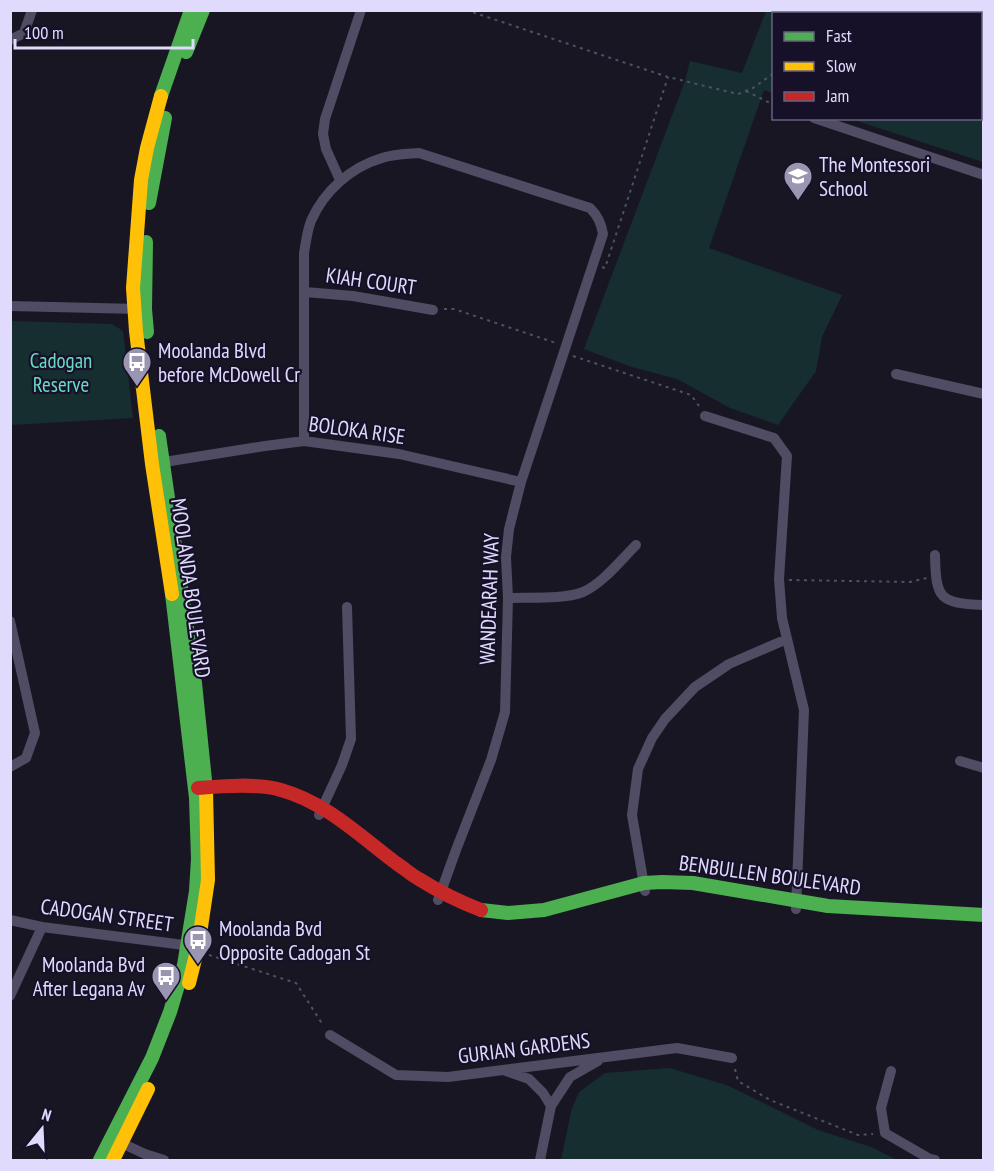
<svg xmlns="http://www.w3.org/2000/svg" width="994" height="1171" font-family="'PT Sans Narrow',sans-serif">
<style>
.green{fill:#162e30}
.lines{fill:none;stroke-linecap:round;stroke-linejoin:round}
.path{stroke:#495463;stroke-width:2;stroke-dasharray:3 4.5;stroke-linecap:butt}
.street{stroke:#4f4c63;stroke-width:10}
.fast{stroke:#4caf50;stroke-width:14}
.slow{stroke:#ffc107;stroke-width:14}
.jam{stroke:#c62828;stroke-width:14}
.labels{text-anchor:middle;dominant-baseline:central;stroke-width:4.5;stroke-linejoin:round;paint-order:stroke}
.poi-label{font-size:21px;fill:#e0dafd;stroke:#161128;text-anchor:start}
.street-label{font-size:21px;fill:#e0dafd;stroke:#161128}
.park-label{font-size:21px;fill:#69dbc4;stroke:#161128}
</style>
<rect width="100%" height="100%" fill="#191623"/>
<path class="green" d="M766 11H771L776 13 774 14 773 93 764 90 709 248 842 295 822 337 816 371 778 425 730 408 677 379 632 367 584 349 685 81 690 61 742 73Z
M983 63V162L851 119 980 118 981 64Z
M11 321 112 324 123 331 133 418 11 425Z
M670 1068 729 1086 818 1130 871 1147 897 1160H561L572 1108 579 1092 605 1073Z"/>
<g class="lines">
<path class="path" d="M466 10 668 77 738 94 753 88 774 73
M811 14 812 10
M746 91 774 105
M980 102 984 101
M602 267 605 268 668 77
M444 309H454L556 343
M573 356 691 395 699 406
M789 580 910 582 927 578
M209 955 296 983 323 1025
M735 1069 738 1081 770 1100 858 1135 873 1134"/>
<path class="street" d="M10 40 24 33 32 10
M814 118 984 175
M340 180 326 149 323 134 325 119 361 10
M305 292 353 296 433 310
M10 306 139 309
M896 374 984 394
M705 416 774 438 787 456 779 579 782 618 804 710 796 909
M304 441V253C306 242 307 231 311 221 324 191 351 167 382 158 394 154 407 154 419 153L590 208C598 216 601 223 603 234L521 482 509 529 506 557 508 598 505 712 491 760 456 850 438 900
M158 463 265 446 304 441 399 454 521 482
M935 555C936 599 939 603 984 605
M508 598C530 597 562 600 583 592 603 583 621 560 636 545
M10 621 35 733 26 758 10 767
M960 761 984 768
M319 815 342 765 351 739 347 607
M645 891 632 815 638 769 652 738 665 719 695 687 729 664 787 639
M10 920 42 927 192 946
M10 996 42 927
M330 1035 396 1075 448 1077 677 1048 732 1058
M506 1071 529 1079 543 1093 551 1106
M891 1071 881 1108 885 1133 930 1159 935 1160
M117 1141 145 1154 164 1160
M540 1160 551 1106 570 1077 598 1061"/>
<path class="fast" d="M186 52 203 10
M161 96 191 10
M149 203 165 118
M146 242 145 309 147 332
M159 436 195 683 206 790
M481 910 508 913 544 910 644 883 662 882 693 883 828 906 984 915
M100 1160 152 1058 170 1012 184 965 196 891 198 859 196 798 172 594"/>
<path class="slow" d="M161 96 147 148 141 180 133 288 136 331 152 464 172 594
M189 983 198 947 208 880 206 790
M113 1160 148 1089"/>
<path class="jam" d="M198 788C221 786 259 783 281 790 325 802 360 836 396 863 404 868 411 875 419 879 438 891 460 902 481 910"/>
</g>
<defs>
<g id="school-pin" transform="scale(1.5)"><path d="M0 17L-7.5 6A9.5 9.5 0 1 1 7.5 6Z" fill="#9a95b1" stroke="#161128"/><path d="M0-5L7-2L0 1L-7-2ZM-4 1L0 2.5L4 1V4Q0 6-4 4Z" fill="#fff"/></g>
<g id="bus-pin" transform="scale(1.5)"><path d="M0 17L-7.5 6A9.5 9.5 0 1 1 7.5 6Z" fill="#9a95b1" stroke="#161128"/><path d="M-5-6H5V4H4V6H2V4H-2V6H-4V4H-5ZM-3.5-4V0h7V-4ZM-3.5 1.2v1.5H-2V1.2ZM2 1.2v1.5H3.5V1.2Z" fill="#fff"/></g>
</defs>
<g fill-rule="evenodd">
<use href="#school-pin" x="798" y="176"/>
<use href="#bus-pin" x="137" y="362"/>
<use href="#bus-pin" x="198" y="940"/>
<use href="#bus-pin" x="166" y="976"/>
</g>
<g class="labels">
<g class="poi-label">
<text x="819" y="164">The Montessori<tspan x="819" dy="24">School</tspan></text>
<text x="158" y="350">Moolanda Blvd<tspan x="158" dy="24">before McDowell Cr</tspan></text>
<text x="219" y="928">Moolanda Bvd<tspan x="219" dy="24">Opposite Cadogan St</tspan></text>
<text x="145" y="964" text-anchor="end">Moolanda Bvd<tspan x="145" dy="24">After Legana Av</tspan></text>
</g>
<g class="street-label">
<text transform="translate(371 281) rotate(8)">KIAH COURT</text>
<text transform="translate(357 430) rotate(8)">BOLOKA RISE</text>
<text transform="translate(191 588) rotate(82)">MOOLANDA BOULEVARD</text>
<text transform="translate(489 599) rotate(-88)">WANDEARAH WAY</text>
<text transform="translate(770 875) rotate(8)">BENBULLEN BOULEVARD</text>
<text transform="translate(107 915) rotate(8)">CADOGAN STREET</text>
<text transform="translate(524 1048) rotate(-7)">GURIAN GARDENS</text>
</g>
<g class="park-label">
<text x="61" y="360">Cadogan<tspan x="61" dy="24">Reserve</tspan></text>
</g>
</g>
<rect width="994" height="1171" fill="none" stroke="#e0dafd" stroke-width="24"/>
<rect x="772" y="12" width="210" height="108" fill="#161128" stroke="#67617d" stroke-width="1.5"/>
<rect x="784" y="32" width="30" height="9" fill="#4caf50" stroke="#67617d" stroke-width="1.5"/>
<text x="826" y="42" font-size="18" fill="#e0dafd">Fast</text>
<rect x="784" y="62" width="30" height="9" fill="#ffc107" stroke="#67617d" stroke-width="1.5"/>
<text x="826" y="72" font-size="18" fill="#e0dafd">Slow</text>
<rect x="784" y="92" width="30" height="9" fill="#c62828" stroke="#67617d" stroke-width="1.5"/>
<text x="826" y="102" font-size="18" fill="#e0dafd">Jam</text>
<g transform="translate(42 1129) rotate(18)" stroke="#161128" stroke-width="4.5" paint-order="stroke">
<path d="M0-4.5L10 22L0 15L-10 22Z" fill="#e0dafd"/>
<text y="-9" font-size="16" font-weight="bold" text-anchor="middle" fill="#e0dafd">N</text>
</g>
<path d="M15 39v9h178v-9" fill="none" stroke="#e0dafd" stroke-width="3"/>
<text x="24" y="39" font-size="18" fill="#e0dafd" stroke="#161128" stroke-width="4.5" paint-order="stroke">100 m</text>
</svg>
